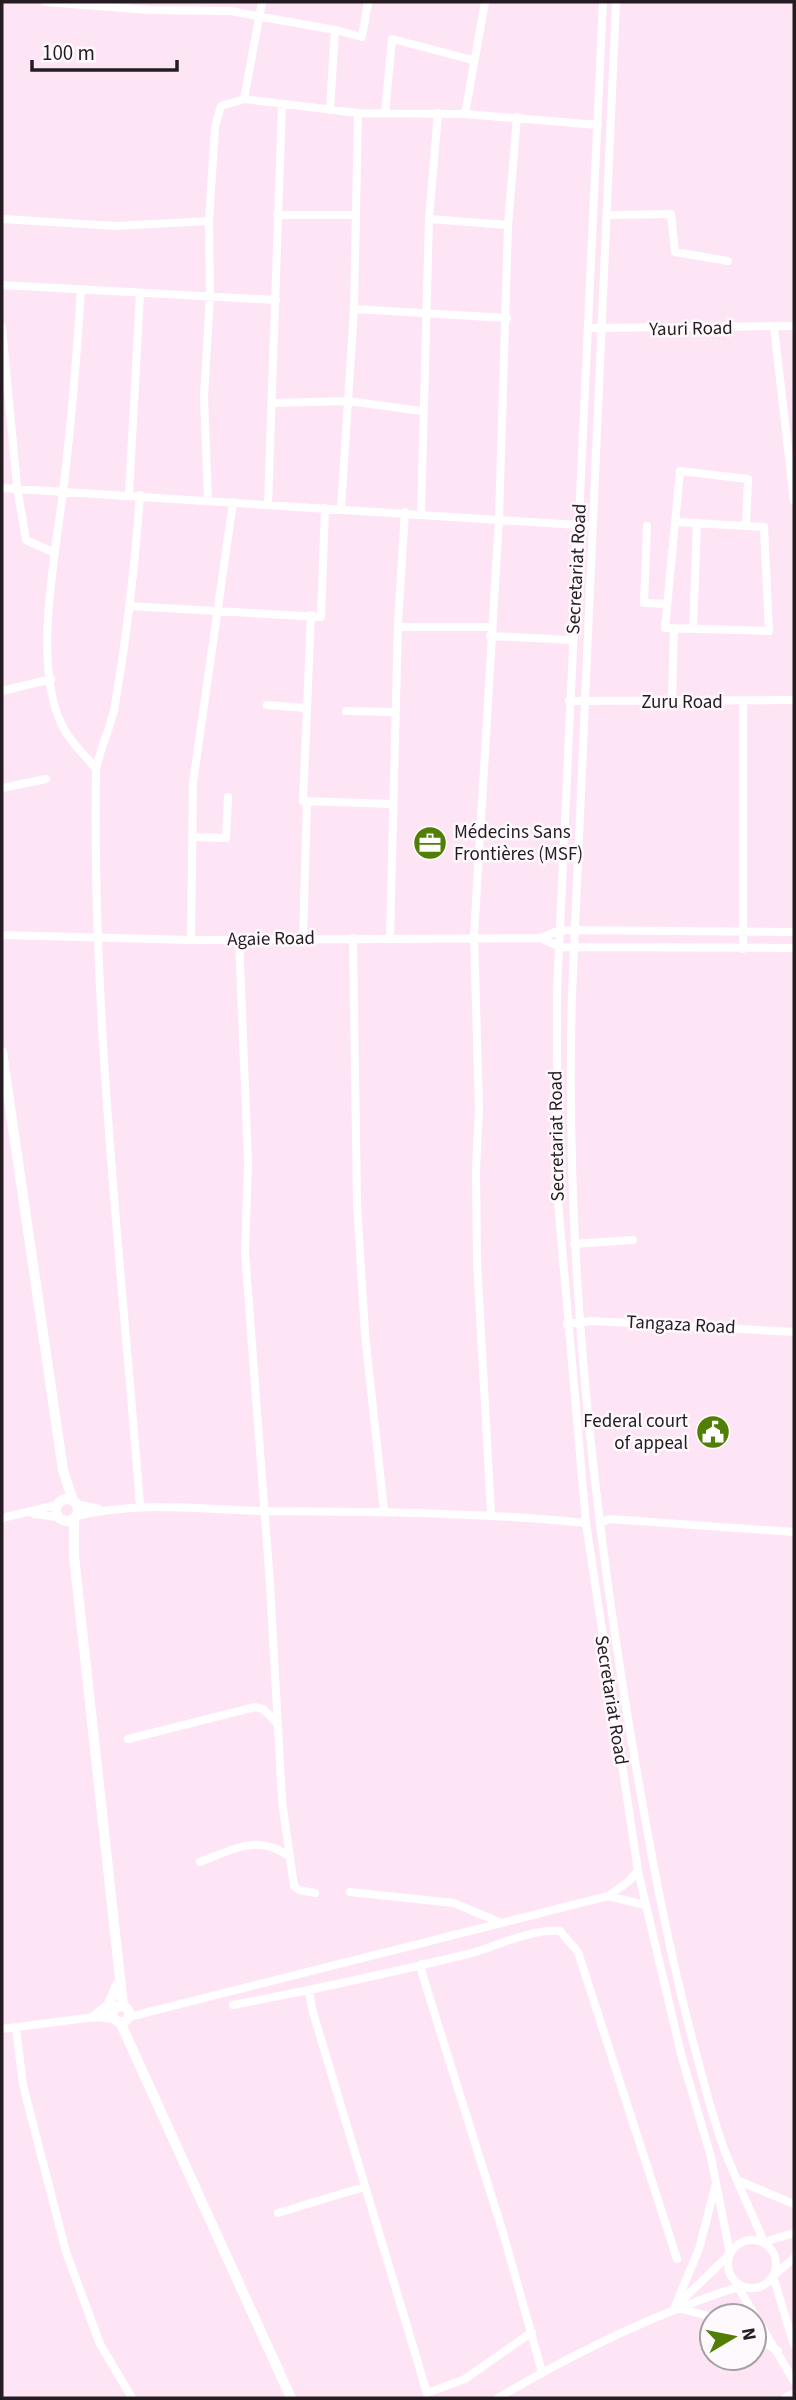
<svg xmlns="http://www.w3.org/2000/svg" width="796" height="2400" font-family="'Source Sans 3',sans-serif">
<style>
.lines{fill:none;stroke-linecap:round;stroke-linejoin:round}
.street{stroke:#fff;stroke-width:8}
.secondary{stroke:#fff;stroke-width:10}
.labels{text-anchor:middle;dominant-baseline:central;stroke-width:5;stroke-linejoin:round;paint-order:stroke}
.street-label{font-size:19px;fill:#251c22;stroke:#fef9fc}
.poi-label{font-size:19px;fill:#251c22;stroke:#fef9fc;text-anchor:start}
</style>
<rect width="100%" height="100%" fill="#fee5f5"/>
<g class="lines">
<path class="street" d="M45 2 149 10 230 11 335 30 330 110
M603 2 557 992V1190L586 1523 638 1871 681 2054 711 2157 730 2254 675 2307
M616 2 572 995C565 1235 589 1476 627 1713 645 1822 664 1931 692 2038 702 2075 711 2113 724 2149 736 2180 751 2211 764 2242L794 2233
M335 30 362 37 368 2
M244 99 262 2
M385 113 392 39 473 60
M465 114 485 2
M277 215H354
M609 215 671 214 675 252 728 261
M2 219 116 226 209 221
M429 219 508 225
M2 285 276 300
M81 290C77 352 72 414 65 475 58 543 30 666 63 727 70 742 86 756 96 769
M354 309 507 318
M2 327 17 487 26 540 55 553
M774 327 794 501
M588 328 794 326
M272 403 348 401 422 411
M2 488 593 526
M129 494 140 294
M208 500 204 397 210 296 209 221 215 127 221 106 244 99 358 113 465 114 598 125
M268 504 282 104
M341 508 354 309 358 113
M421 514 429 219 438 113
M676 522 764 527 769 631 665 628 680 471 748 479 746 526
M647 526 644 603 667 604
M129 606 321 617 325 508
M311 615 303 801 392 804
M398 627H491
M693 629 697 523
M490 636 573 640
M2 691 51 679
M569 701 794 700
M743 701V949
M672 702 674 628
M267 705 307 708
M346 711 395 712
M2 788 46 779
M193 837 226 838 228 797
M2 935 191 940 540 938 560 930 794 932
M390 937 398 622 405 512
M353 938 357 1204 365 1334 384 1511
M540 938 560 947 794 948
M239 939 248 1162 245 1252 270 1584 282 1801 294 1886 299 1890 315 1893
M303 939 307 801
M191 940 193 783 233 502
M574 1244 633 1240
M567 1324 592 1321 794 1332
M76 1504 99 1509
M140 1505C121 1261 92 1016 96 771 97 755 112 725 115 705 127 635 135 566 140 495
M491 1513 477 1260 476 1169 479 1109 474 936 499 518 508 225 517 117
M34 1514 58 1517
M76 1516C143 1500 199 1510 267 1511 374 1512 479 1512 586 1523
M2 1518 57 1505
M600 1523 609 1519 794 1532
M128 1739 255 1707 263 1709 278 1724
M200 1862C232 1850 256 1834 287 1855
M350 1892 454 1903 499 1922
M608 1896 645 1905
M422 1964V1973L504 2236 542 2372
M309 1991 312 2009 427 2393 465 2379 532 2332
M233 2005C312 1990 390 1973 468 1954 499 1946 528 1929 560 1931L578 1952 677 2259
M99 2016 114 2011
M129 2017 608 1896 628 1882 638 1871
M16 2028 23 2085 66 2252 100 2344 132 2398
M2 2029 94 2017 115 2019
M739 2181 794 2204
M278 2213 364 2187
M728 2264a24 24 0 1 1 48 0a24 24 0 1 1-48 0Z
M794 2258 773 2276 794 2345
M676 2304 699 2249 715 2187
M675 2307 712 2317
M754 2336 778 2351
M498 2398C574 2353 654 2314 738 2287L794 2381
M785 2398 794 2393"/>
<path class="secondary" d="M2 1052 63 1470 73 1501
M56 1510a11 11 0 1 1 22 0a11 11 0 1 1-22 0Z
M74 1519V1556L123 2006
M113 2014a8 8 0 1 1 16 0a8 8 0 1 1-16 0Z
M94 2017 109 2004 117 1985
M120 2022 291 2398"/>
</g>
<defs>
<g id="office-disc" transform="scale(1.75)"><circle r="9.5" fill="#517e05" stroke="#fef9fc"/><path d="M-6-3h4V-5.5h4V-3h4V5H-6ZM-1-4.5V-3h2v-1.5ZM-6 0V1H6V0Z" fill="#fff"/></g>
<g id="civic-disc" transform="scale(1.75)"><circle r="9.5" fill="#517e05" stroke="#fef9fc"/><path d="M-.6-6.5H3V-4.5H.6V-3L4-1V1h2V6H-6V1h2V-1L-.6-3ZM-1.2 2.5V6h2.4V2.5Z" fill="#fff"/></g>
</defs>
<g fill-rule="evenodd">
<use href="#office-disc" x="430" y="843"/>
<use href="#civic-disc" x="713" y="1432"/>
</g>
<g class="labels">
<g class="street-label">
<text transform="translate(691 329) rotate(-1)">Yauri Road</text>
<text transform="translate(577 569) rotate(-87)">Secretariat Road</text>
<text x="682" y="702">Zuru Road</text>
<text transform="translate(271 939) rotate(-1)">Agaie Road</text>
<text transform="translate(557 1136) rotate(-91)">Secretariat Road</text>
<text transform="translate(681 1325) rotate(3)">Tangaza Road</text>
<text transform="translate(611 1700) rotate(81)">Secretariat Road</text>
</g>
<g class="poi-label">
<text x="454" y="832">Médecins Sans<tspan x="454" dy="22">Frontières (MSF)</tspan></text>
<text x="688" y="1421" text-anchor="end">Federal court<tspan x="688" dy="22">of appeal</tspan></text>
</g>
</g>
<rect width="796" height="2400" fill="none" stroke="#251c22" stroke-width="7"/>
<g transform="translate(733 2337) rotate(80)"><circle r="33" fill="#fef9fc" stroke="#a7a1a5" stroke-width="2"/>
<path d="M0-5L12 26L0 18L-12 26Z" fill="#517e05"/>
<text y="-10" font-size="19" font-weight="bold" text-anchor="middle" fill="#251c22">N</text>
</g>
<path d="M32 60v10h145v-10" fill="none" stroke="#251c22" stroke-width="3.5"/>
<text x="42" y="60" font-size="21" fill="#251c22" stroke="#fef9fc" stroke-width="5" paint-order="stroke">100 m</text>
</svg>
